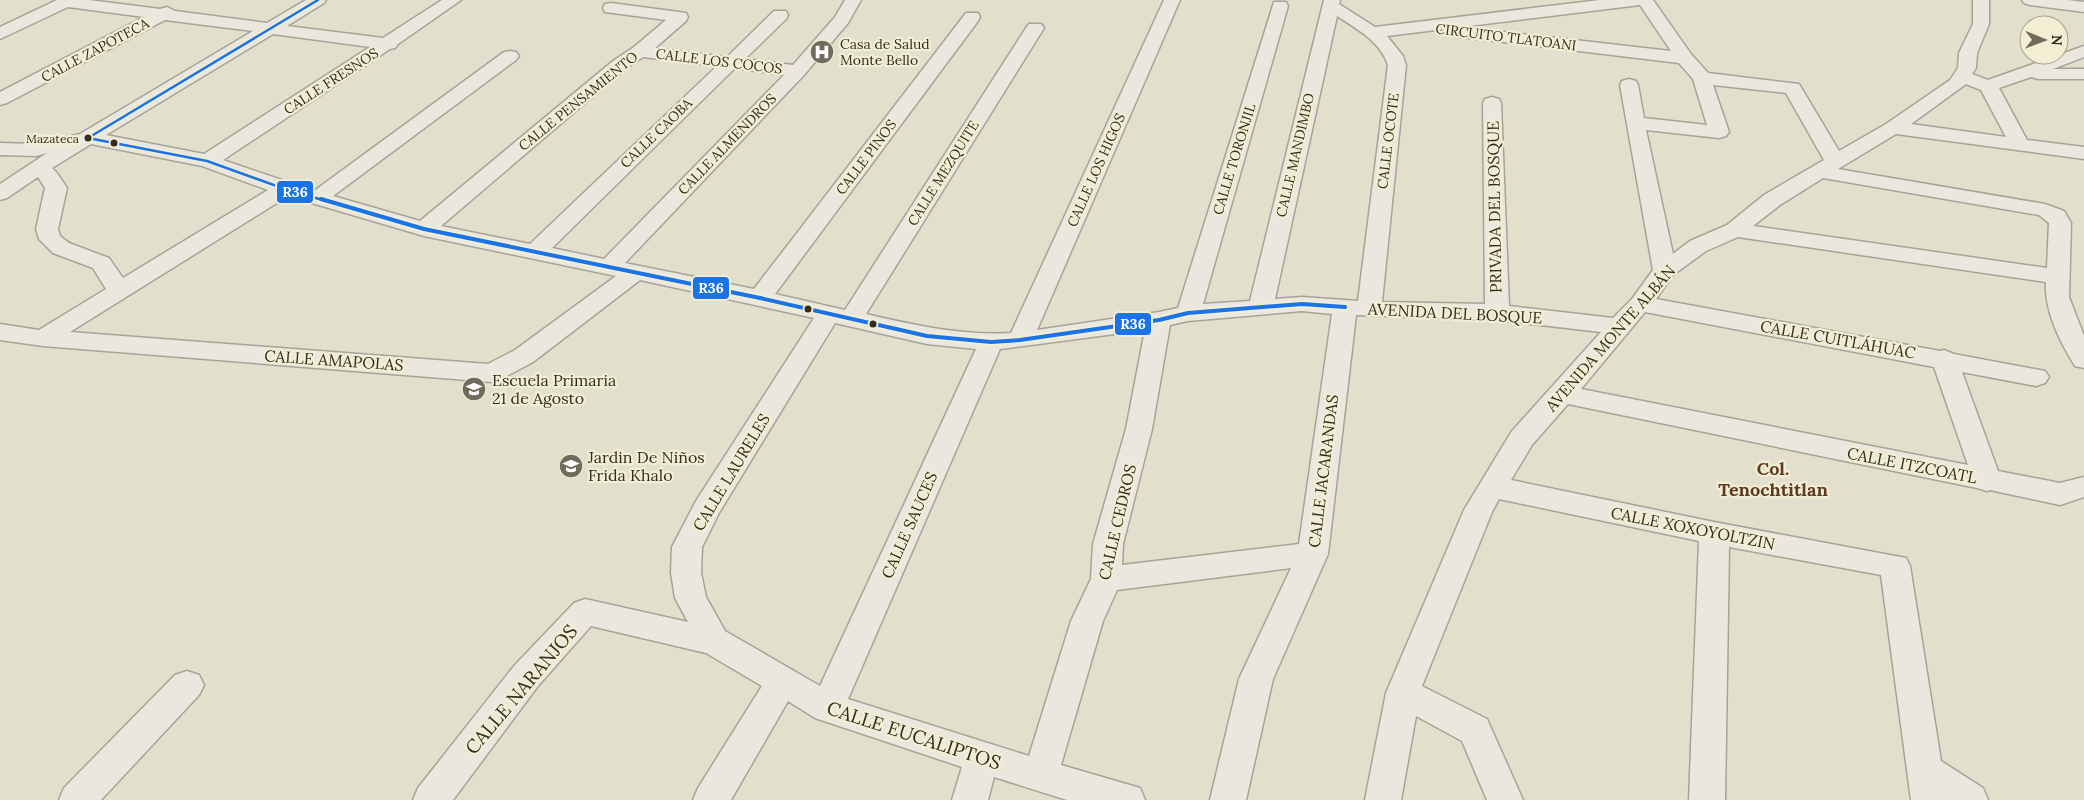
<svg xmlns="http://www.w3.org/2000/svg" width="2084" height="800" font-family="Lora,serif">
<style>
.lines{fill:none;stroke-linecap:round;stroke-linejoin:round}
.street-casing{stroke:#a7a396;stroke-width:3}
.street{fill:#eae8de;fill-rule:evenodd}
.bus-1-far1-casing{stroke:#f2eed4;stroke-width:5}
.bus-1-casing{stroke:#f2eed4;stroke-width:8}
.bus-1-far1{stroke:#1a73e8;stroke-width:2.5}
.bus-1{stroke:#1a73e8;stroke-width:4}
.bus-dot{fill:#342d1f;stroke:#f2eed4;stroke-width:2}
.labels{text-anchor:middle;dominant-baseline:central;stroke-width:4.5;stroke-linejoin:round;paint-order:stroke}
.far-bus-label{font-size:12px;fill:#342d1f;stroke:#f2eed4;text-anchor:end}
.far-street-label{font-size:14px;fill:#342d1f;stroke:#f2eed4}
.far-poi-label{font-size:14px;fill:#342d1f;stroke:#f2eed4;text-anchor:start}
.street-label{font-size:16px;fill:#342d1f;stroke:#f2eed4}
.poi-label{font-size:16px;fill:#342d1f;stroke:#f2eed4;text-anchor:start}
.neighbourhood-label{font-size:18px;font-weight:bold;fill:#5d3822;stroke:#f2eed4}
.near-street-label{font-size:19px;fill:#342d1f;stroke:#f2eed4}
.line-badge{stroke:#f2eed4;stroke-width:2}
.badge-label{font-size:14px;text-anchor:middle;font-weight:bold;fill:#fff}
</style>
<rect width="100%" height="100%" fill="#e2dfcd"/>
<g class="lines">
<g class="street-casing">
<path id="street" d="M57 0H89L160 9 167 7 175 11 267 23 306 0H326L324 3 287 26 383 38 442 0H461L398 44 395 48 390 49 223 160 314 191 504 52 510 51 516 52 519 56 516 60 333 196 420 221 613 61 634 47 666 20 605 12 603 8 605 4 611 3 686 13 688 17 686 21 655 48 727 57 774 11H786L788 15 786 19 745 59 793 65 835 17 845 0H861L848 23 804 75 625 263 754 289 966 13H978L980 17 978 21 775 294 845 310 1026 28 1029 24H1041L1044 28 866 314C914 325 962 336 1011 333L1164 0H1180L1037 330 1159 312 1178 308 1274 2H1286L1288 6 1203 304 1250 301 1324 0H1340L1339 4 1375 27 1600 0H1653L1691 54 1708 73 1799 84 1839 151 1886 124 1950 80 1958 68 1959 53 1973 24V0H1989V24L1977 53 1976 68 1972 74 1988 80 2084 46V57L2053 69H2084V79H2038L2031 77 1999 88 2027 140 2084 147V159L1896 134 1838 169 2045 204 2064 211 2071 223 2069 297 2084 336V368L2075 366C2060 342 2044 310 2046 282L1738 237 1706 251 1673 275 1656 299 1940 351 1944 350 1954 354 2045 371 2049 377 2045 383 2036 386 1962 372 1998 471 2060 483 2084 477V497L2060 505 1990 490 1987 491 1977 488 1568 404 1532 445 1511 480 1714 522 1906 558 1910 566 1941 761 1983 788 1988 800H1911L1881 575 1729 547 1725 800H1689L1699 541 1499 499 1492 512 1422 686 1487 719 1523 800H1487L1462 741 1416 716 1401 800H1365L1386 693 1464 510 1512 431 1601 332 1497 320 1356 315 1328 554 1273 679 1246 800H1210L1239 679 1291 568 1117 590 1103 621 1061 765 1140 788 1145 800H1067L994 777 988 800H952L962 767 815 718 788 701 731 800H693L698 788 762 686 706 653 591 626 538 686 453 800H413L418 788 514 666 574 603 585 599 688 622 675 598 671 573 672 547 696 501 814 318 640 280 533 362 501 379 492 382 43 346 0 340V324L39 330 106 289 93 268 53 253 39 239 36 229 45 188 38 177 7 198 0 200V184L47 153 36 156 0 155V143L36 144 80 134 253 31 165 20 7 103 0 105V92L144 17 68 7 0 39V27ZM1640 5 1671 51 1460 27 1454 28 1451 32 1454 36 1460 37 1679 63 1693 79 1707 125 1644 118 1638 85 1636 81 1629 79 1622 81 1620 85 1653 270 1632 299 1613 318 1509 306 1501 103 1499 99 1492 97 1485 99 1483 103 1485 304 1382 302 1406 65 1403 56 1387 36ZM1337 16C1357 29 1380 41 1388 65L1358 301 1302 297 1275 299ZM273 34 370 47 204 154 106 135ZM643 57 717 66 530 244 441 226 625 69ZM735 68 784 75 604 259 552 248ZM1966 84 1981 90 2006 137 1911 124ZM1713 85 1786 93 1824 160 1764 195 1727 225 1690 241 1673 254 1646 130 1719 138 1726 136 1729 132ZM91 144 202 166 268 190 123 278 109 258 69 243 60 236 58 229 67 188 57 173 52 168ZM1823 178 2039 215 2049 223 2047 268 1753 226 1780 205ZM288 196 424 236 616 276 515 350 488 364 70 332ZM1302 311 1332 314 1299 544 1122 565 1123 544 1152 429 1170 325 1188 321ZM1645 312 1934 367 1968 465 1581 389ZM835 323 927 344 976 349 820 686 725 631 706 597 701 573 702 547 719 513ZM1145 330 1126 429 1093 544 1091 579 1071 621 1029 756 848 699 1000 349Z
M2022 0H2068L2084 2V12L2030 5 2024 3Z
M187 671 199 675 204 685 199 695 101 800H59L64 788 175 675Z"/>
</g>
<use href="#street" class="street"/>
<g class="bus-1-far1-casing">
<path id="bus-1-far1" d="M88 138 207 161 285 189 326 201
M88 138 318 0"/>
</g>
<g class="bus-1-casing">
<path id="bus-1" d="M321 199 424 229 760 298 927 336 991 342 1020 340 1159 320 1188 313 1302 304 1345 307"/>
</g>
<use href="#bus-1-far1" class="bus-1-far1"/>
<use href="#bus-1" class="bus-1"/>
</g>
<defs>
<g id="hospital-disc" transform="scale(1.25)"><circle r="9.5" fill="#716b5c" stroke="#f2eed4"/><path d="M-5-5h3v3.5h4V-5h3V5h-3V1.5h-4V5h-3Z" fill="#fff"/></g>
<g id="school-disc" transform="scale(1.25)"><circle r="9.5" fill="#716b5c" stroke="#f2eed4"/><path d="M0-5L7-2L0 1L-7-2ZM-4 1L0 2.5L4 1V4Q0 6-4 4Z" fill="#fff"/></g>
</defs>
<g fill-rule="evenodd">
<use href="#hospital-disc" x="822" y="52"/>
<use href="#school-disc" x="474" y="389"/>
<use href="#school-disc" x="571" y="466"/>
</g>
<g class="bus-dot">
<circle cx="88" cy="138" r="4.5"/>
<circle cx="114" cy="143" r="4.5"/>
<circle cx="808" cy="309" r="4.5"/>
<circle cx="873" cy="324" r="4.5"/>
</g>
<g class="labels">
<g class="far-bus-label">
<text x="79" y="138">Mazateca</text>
</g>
<g class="far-street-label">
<text transform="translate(1506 37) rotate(7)">CIRCUITO TLATOANI</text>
<text transform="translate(95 50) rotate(-28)">CALLE ZAPOTECA</text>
<text transform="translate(719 61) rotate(7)">CALLE LOS COCOS</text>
<text transform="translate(331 81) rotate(-33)">CALLE FRESNOS</text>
<text transform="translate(578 101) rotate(-39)">CALLE PENSAMIENTO</text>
<text transform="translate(656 133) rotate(-44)">CALLE CAOBA</text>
<text transform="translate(1388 141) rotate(-83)">CALLE OCOTE</text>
<text transform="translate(727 144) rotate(-46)">CALLE ALMENDROS</text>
<text transform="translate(1295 155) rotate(-77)">CALLE MANDIMBO</text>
<text transform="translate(866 157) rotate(-53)">CALLE PINOS</text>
<text transform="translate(1234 159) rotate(-73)">CALLE TORONJIL</text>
<text transform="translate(1096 170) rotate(-66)">CALLE LOS HIGOS</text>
<text transform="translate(943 173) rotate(-58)">CALLE MEZQUITE</text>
</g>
<g class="far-poi-label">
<text x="840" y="44">Casa de Salud<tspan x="840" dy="16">Monte Bello</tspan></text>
</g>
<g class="street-label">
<text transform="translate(1494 207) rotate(-91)">PRIVADA DEL BOSQUE</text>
<text transform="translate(1455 313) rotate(3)">AVENIDA DEL BOSQUE</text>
<text transform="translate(1610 338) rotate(-49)">AVENIDA MONTE ALBÁN</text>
<text transform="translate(1838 339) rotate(10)">CALLE CUITLÁHUAC</text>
<text transform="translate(334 360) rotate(4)">CALLE AMAPOLAS</text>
<text transform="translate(1912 465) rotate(11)">CALLE ITZCOATL</text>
<text transform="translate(1323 471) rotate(-83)">CALLE JACARANDAS</text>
<text transform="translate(731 472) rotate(-59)">CALLE LAURELES</text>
<text transform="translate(1117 522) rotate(-77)">CALLE CEDROS</text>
<text transform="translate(909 525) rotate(-66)">CALLE SAUCES</text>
<text transform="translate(1693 528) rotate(11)">CALLE XOXOYOLTZIN</text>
</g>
<g class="poi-label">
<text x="492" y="380">Escuela Primaria<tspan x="492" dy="18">21 de Agosto</tspan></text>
<text x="588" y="457">Jardin De Niños<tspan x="588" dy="18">Frida Khalo</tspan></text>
</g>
<g class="neighbourhood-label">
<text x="1773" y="468">Col.<tspan x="1773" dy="21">Tenochtitlan</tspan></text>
</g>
<g class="near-street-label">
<text transform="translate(521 689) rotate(-50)">CALLE NARANJOS</text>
<text transform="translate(914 735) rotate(18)">CALLE EUCALIPTOS</text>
</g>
</g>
<g class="line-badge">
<rect x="276" y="180" width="38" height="24" rx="5" fill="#1a73e8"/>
<rect x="692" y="276" width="38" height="24" rx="5" fill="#1a73e8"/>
<rect x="1114" y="312" width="38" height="24" rx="5" fill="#1a73e8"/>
</g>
<g class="badge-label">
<text x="295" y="197">R36</text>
<text x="711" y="293">R36</text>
<text x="1133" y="329">R36</text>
</g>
<g transform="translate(2044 40) rotate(91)"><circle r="24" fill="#f2eed4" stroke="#a6a18c"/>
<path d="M0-4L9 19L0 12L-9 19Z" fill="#716b5c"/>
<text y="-8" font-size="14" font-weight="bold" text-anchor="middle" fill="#342d1f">N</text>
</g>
</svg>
